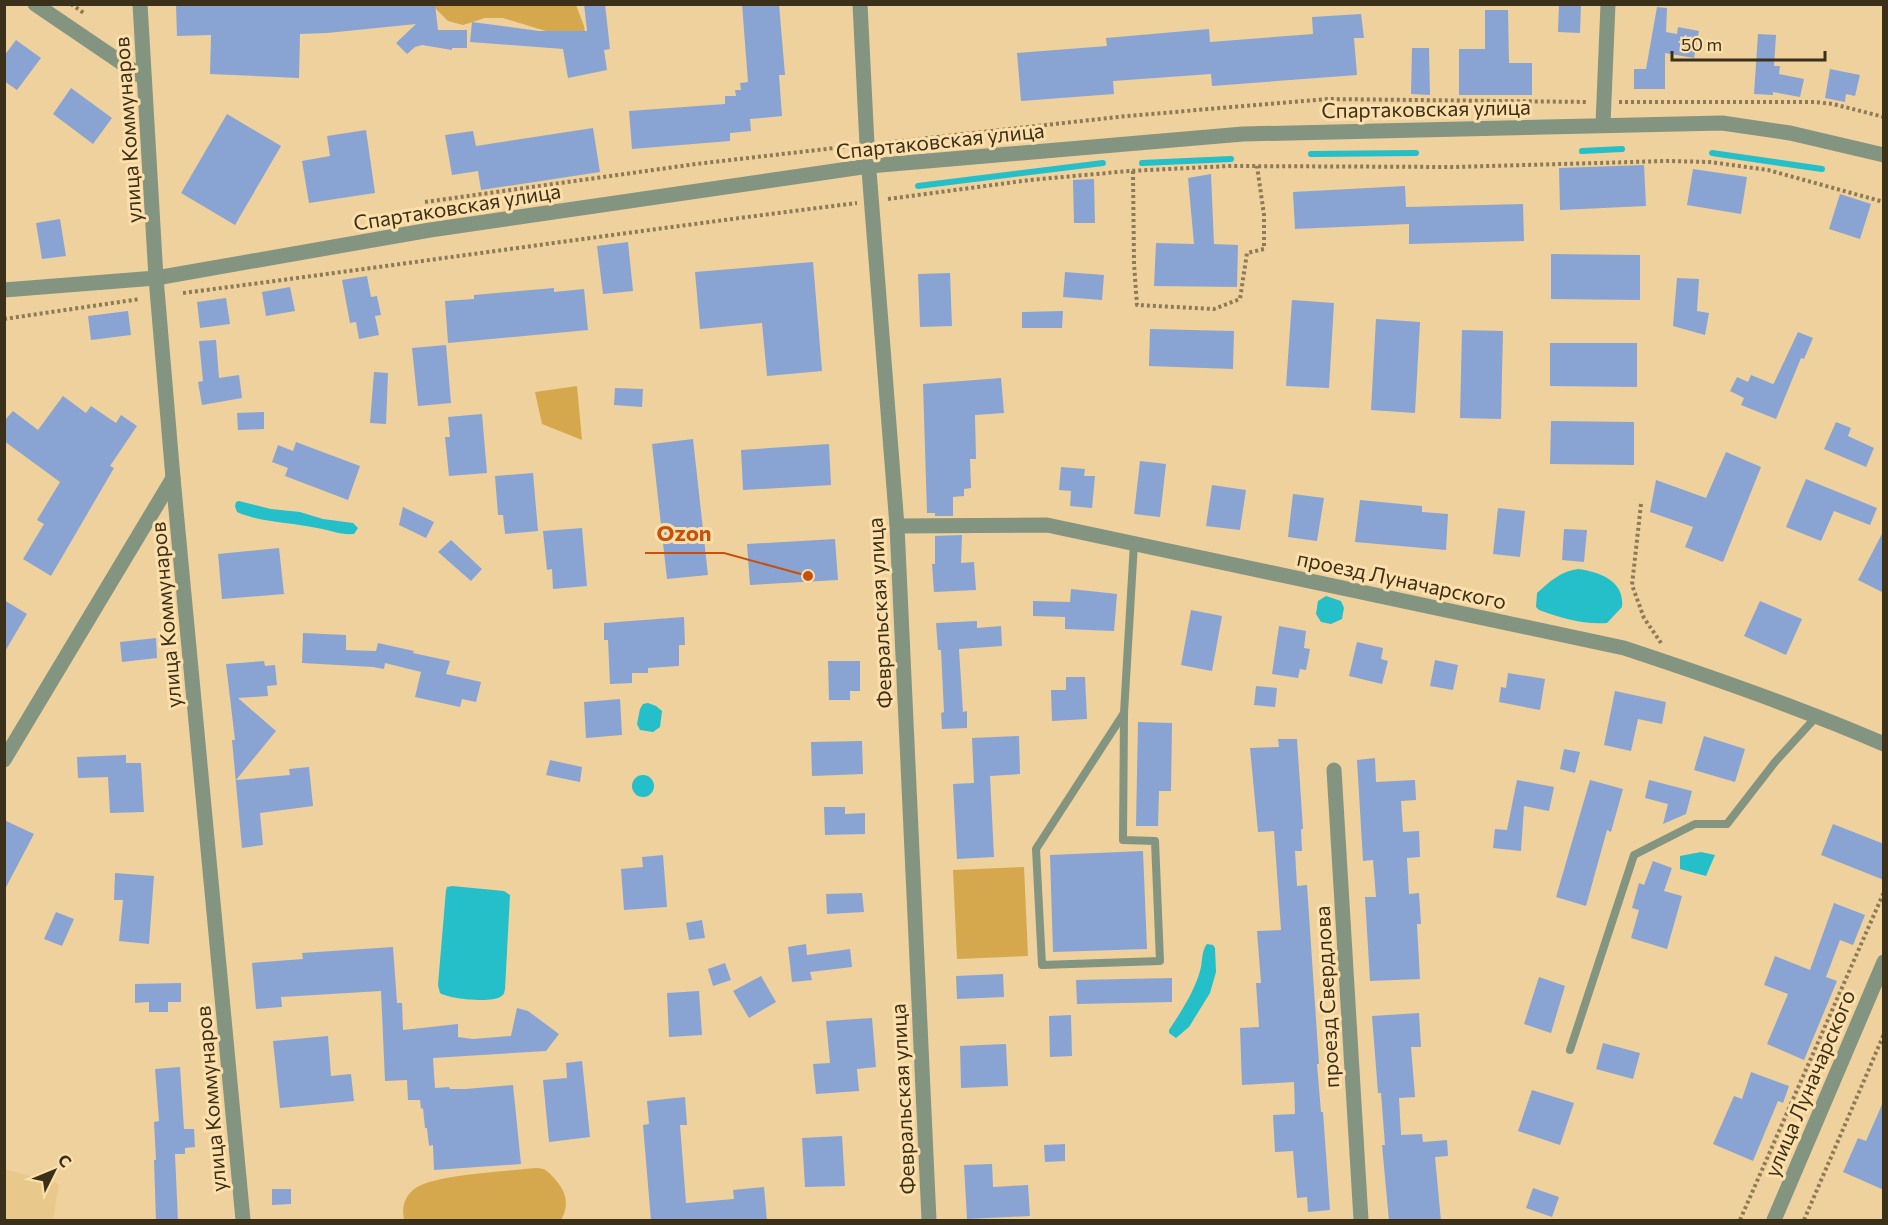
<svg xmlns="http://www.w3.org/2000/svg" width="1888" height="1225" font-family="Commissioner,sans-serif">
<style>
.built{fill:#e9c88c}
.green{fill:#d6a84d}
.water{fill:#24bfc9}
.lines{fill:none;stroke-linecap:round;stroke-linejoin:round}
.stream{stroke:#24bfc9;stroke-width:6}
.building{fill:#89a4d3}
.path{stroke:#8d7a56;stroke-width:4;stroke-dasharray:3 3;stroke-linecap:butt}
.service{stroke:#839481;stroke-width:8}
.minor{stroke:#839481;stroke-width:15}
.tertiary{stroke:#839481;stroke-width:15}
.labels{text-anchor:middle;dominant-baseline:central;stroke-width:6;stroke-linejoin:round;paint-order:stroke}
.street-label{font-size:21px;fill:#3b301a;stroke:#fcdfaa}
.leader{fill:none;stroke:#c5510f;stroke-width:2}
.callout-dot{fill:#c5510f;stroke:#fcdfaa;stroke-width:2}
.callout-label{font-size:22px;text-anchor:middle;font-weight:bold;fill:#c5510f;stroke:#fcdfaa;stroke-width:6;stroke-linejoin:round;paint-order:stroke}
</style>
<rect width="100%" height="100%" fill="#efd19d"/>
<path class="built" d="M4 1169 59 1184 53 1220H5Z"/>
<path class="green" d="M434 5H576L584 26 585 33 549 32 503 18H485L463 25 448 21 435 8Z
M577 386 582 440 542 424 535 392Z
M1024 867 1028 956 957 959 953 870Z
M524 1169C529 1169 537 1167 543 1169 547 1170 551 1175 554 1178 566 1191 570 1204 561 1220H404C402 1209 403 1199 413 1190 429 1175 499 1172 524 1169Z"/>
<path class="water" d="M239 501 271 509 300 512 323 519 353 523 358 528 354 534C340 535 330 530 317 528 290 522 262 523 237 512L235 506 236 502Z
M1578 569C1600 572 1625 581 1622 607L1607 623C1585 625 1560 618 1539 610L1536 607 1537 593C1549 582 1561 571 1578 569Z
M1326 596 1341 601 1344 608 1342 619 1331 624 1321 622 1316 614 1318 601Z
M648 703 656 706 662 711 660 727 653 732 640 730 637 724 640 709 643 704Z
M632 786a11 11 0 1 1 22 0a11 11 0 1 1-22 0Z
M1701 852 1715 855 1706 876 1680 869V856Z
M452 886 504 891 510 895 505 989C504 993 505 994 500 997 491 1003 449 999 440 993L438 985 446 890 447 887Z
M1207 944 1213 945 1215 948 1216 972 1210 993 1189 1027 1176 1038 1169 1033V1030C1181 1012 1194 992 1200 971 1203 962 1201 951 1207 944Z"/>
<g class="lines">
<path class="stream" d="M1582 151 1622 149
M1712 153 1822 169
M1311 154 1416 153
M1142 163 1231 159
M918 186 1103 163"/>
</g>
<path class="building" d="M176 4H435L438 30H467V48H452V50L422 45 415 47 407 54 396 43 416 24 327 33 300 34 299 78 210 74 211 35 177 36Z
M584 4H605L610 49 604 50 607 70 568 78 563 49 470 42 472 22 539 31H587Z
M742 4H779L785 75H779L782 116 750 119 751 131 730 133V141L632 149 629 111 725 104V96H736L735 90H741L740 83 748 82Z
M1559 4H1581L1580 33 1558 32Z
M1657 7 1667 8 1666 32 1677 34 1678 27 1699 31 1694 58 1665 53V89H1634V69H1646Z
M1485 10H1508L1509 63H1532V95H1459V49H1485Z
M1361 14 1364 38H1354L1357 75 1212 86 1211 74 1113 81 1114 94 1021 101 1017 53 1107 46 1106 38 1209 29 1210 42 1313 34 1312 17Z
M1758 34 1776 35 1774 66H1780L1779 74 1804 79 1800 97 1773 92V95L1754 94Z
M16 40 41 58 17 90 4 81V56Z
M1412 48H1429L1430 95 1411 94Z
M1830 69 1860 75 1855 96 1846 94 1845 102 1825 98Z
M71 88 112 118 93 144 53 114Z
M227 114 281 146 235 225 181 193Z
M593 128 600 172 481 190 478 171 452 175 445 135 473 131 476 146Z
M366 130 375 193 309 203 302 161 330 156 327 136Z
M1644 165 1646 206 1560 210 1559 168Z
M1693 169 1747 177 1741 214 1687 205Z
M1211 174 1214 244 1238 245 1237 287 1154 286 1156 243 1194 244 1188 178Z
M1094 179 1095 223H1074L1073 180Z
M1405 186 1406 207 1523 204 1524 241 1409 244V224L1295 229 1293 192Z
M1840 194 1871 204 1860 239 1829 229Z
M60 219 66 256 42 259 36 223Z
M628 242 633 291 603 294 597 246Z
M1551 254 1640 255V300L1551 299Z
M813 262 822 371 767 376 762 323 700 329 695 272Z
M1065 272 1104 275 1102 300 1063 297Z
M950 273 952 326 920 327 918 274Z
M367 276 371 297 377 296 381 315 375 316 379 335 359 339 356 322 350 323 342 280Z
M1677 278 1699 279 1697 311 1709 313 1705 335 1673 326Z
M290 287 295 311 266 316 262 292Z
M554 288V292L584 289 588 330 448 343 445 301 474 299V295Z
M226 298 230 324 200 328 197 302Z
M1292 300 1334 303 1329 388 1286 386Z
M128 311 131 335 91 340 88 316Z
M1063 311 1062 328H1022V312Z
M1376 319 1420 322 1415 413 1371 410Z
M1150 329 1234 331 1233 369 1149 366Z
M1462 330 1503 331 1501 419 1460 418Z
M1798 332 1813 338 1804 359 1801 358 1776 419 1741 405 1744 398 1730 391 1737 377 1748 382 1751 375 1773 384 1774 383Z
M216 340 219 378 239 375 242 398 202 405 198 382 203 381 199 341Z
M1550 343H1637V387L1550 386Z
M446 345 451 403 418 406 412 348Z
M374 372 388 373 386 424 370 423Z
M1001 378 1004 413 975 415 976 459H970L971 488 964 489V496L953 497V516H935V513H927L923 384Z
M615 388 643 389 642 407 614 405Z
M63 396 86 413 91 406 116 423 121 415 137 426 110 466 114 468 51 576 23 559 44 524 37 520 60 482 4 441V421L13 411 38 430Z
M264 412V429L238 430 237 413Z
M482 414 487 473 449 476 445 437H450L448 417Z
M1551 421 1634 422V465L1550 464Z
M1836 422 1851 428 1848 436 1874 448 1866 467 1824 449Z
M693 439 708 575 667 579 652 444Z
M296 442 360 466 348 500 285 476 288 468 272 462 278 445 293 451Z
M829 444 831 485 743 490 741 450Z
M1726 452 1761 467 1723 562 1685 547 1693 527 1650 512 1656 480 1706 498Z
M1140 461 1166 464 1160 517 1134 514Z
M1061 467 1085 469 1084 476H1095L1092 508 1070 506 1071 491 1059 490Z
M533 473 538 531 505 534 503 515H498L495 476Z
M1806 479 1877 508 1870 525 1834 511 1821 541 1786 527Z
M1212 485 1246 490 1240 530 1206 526Z
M1293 494 1324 498 1317 541 1288 537Z
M1360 500 1422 506V512L1448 514 1446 550 1355 542Z
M403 507 434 522 426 538 399 525Z
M1498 508 1525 511 1520 557 1493 554Z
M582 528 587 586 553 589 552 569 547 570 543 531Z
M1564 529 1587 530 1584 562 1562 560Z
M1884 530V593L1858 580Z
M962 535 961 563 974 562 976 590 934 592 932 564H935V536Z
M835 539 838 580 750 585 747 544Z
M451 540 482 569 471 581 438 552Z
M279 548 284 594 222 599 218 554Z
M1071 589 1117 594 1114 631 1065 629V617L1033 616V601L1070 602Z
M4 600 27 614 4 653Z
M1760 601 1802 619 1786 655 1744 636Z
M1191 610 1222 616 1212 671 1181 665Z
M684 617 685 645H679V666L648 668V673H632V683L610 684 608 640H604V623Z
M977 621V628L1001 626 1002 646 959 649 963 712 967 711V728L942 729 941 713 944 712 941 650H938L936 623Z
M1279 626 1306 631 1304 648 1310 649 1306 670 1300 669 1298 678 1272 674Z
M303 633 346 635V650L376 651 378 643 414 651 413 653 450 661 446 674 481 682 476 702 462 699 460 707 415 697 421 672 385 663 384 669 373 667 302 663Z
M156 638 157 658 122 662 120 642Z
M1357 642 1383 648 1381 659 1388 661 1382 684 1349 676Z
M1435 660 1458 665 1453 690 1430 686Z
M264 661 265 666 275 665 277 685 267 686 268 696 238 698 276 731 236 780 290 775 289 769 309 767 313 806 260 813 263 845 242 848 232 740H235L226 664Z
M828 661H860V691H850V700H829Z
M1508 673 1545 679 1540 710 1499 702 1501 687 1506 688Z
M1066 677H1085L1087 719 1052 721 1051 690H1066Z
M1256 686 1277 688 1275 707 1254 705Z
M1615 691 1666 702 1662 724 1638 719 1631 751 1604 745Z
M620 699 622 735 586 738 584 702Z
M1138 722 1172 723 1171 791H1159L1158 826H1136Z
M1019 736 1020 774 990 776 994 857 957 859 953 784 974 783 972 738Z
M1704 736 1745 749 1735 782 1694 770Z
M1278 739H1297L1303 829H1301L1302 851H1295L1297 886 1307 885 1319 1064H1317L1321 1112H1323L1330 1210 1308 1212 1307 1197 1297 1198 1293 1151 1275 1152 1273 1115 1295 1114 1294 1082 1242 1085 1240 1028 1259 1027 1256 983H1261L1257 931 1281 930 1274 831 1258 832 1250 748 1279 747Z
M862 741 863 774 812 776 811 742Z
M1564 749 1580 752 1575 773 1560 769Z
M126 755V763H141L144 812 110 813 108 777 78 778 77 757Z
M1375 758 1376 782 1415 780 1416 800 1401 801 1403 832 1419 831 1420 857 1407 858 1409 894 1419 893 1421 924H1417L1420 979 1370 981 1365 897H1376L1373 860 1363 861 1357 760Z
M550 760 582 767 580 782 546 775Z
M1517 780 1554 787 1549 811 1524 806 1521 851 1493 848 1495 829 1507 830Z
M1590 780 1623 789 1611 832 1607 830 1586 906 1556 897Z
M1649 780 1692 791 1686 814 1663 824 1668 804 1645 798Z
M824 807H845V814L865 813V834L825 835Z
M4 820 34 834 4 891Z
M1833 824 1884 844V880L1821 855Z
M1143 851 1147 949 1053 952 1050 855Z
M663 855 667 907 624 910 621 869 643 867 642 857Z
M1653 861 1672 868 1664 891 1682 896 1667 949 1631 938 1639 910 1632 908 1639 883 1644 885Z
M115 873 154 876 149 944 119 941 123 900H114Z
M862 893 864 912 827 914 826 894Z
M1834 903 1865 915 1853 945 1840 940 1826 977 1837 981 1804 1060 1767 1044 1788 994 1764 985 1775 956 1810 970Z
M56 912 74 919 62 946 44 939Z
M702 920 705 938 689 940 686 923Z
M806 944 807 955 850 949 852 967 810 972 812 980 792 982 788 947Z
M393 947 397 1003H402L403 1030 458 1024V1037L473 1039 511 1036 517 1008 528 1011 559 1034 546 1051 433 1058 435 1088 449 1087 450 1089H465L513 1085 521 1164 434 1170 433 1145 429 1146 427 1128H425L423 1108 421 1109 420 1100H408L407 1080 385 1081 381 991 281 997 282 1007 256 1009 252 963 303 959 302 953Z
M725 963 731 980 713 986 708 969Z
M1003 974 1004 997 957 999 956 976Z
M761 976 776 1002 749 1018 733 991Z
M1539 977 1565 986 1551 1033 1524 1024Z
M1172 978V1002L1077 1004 1076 980Z
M181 983V1002H168V1012H149V1002L135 1003V984Z
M699 991 702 1035 669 1037 667 993Z
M1419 1013 1421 1047H1411L1415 1097 1399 1098 1401 1135 1422 1134 1423 1142 1447 1140 1448 1156 1435 1157 1441 1221H1389L1382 1145H1385L1381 1093H1378L1372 1016Z
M1071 1015 1072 1056 1050 1057 1049 1016Z
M872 1018 876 1067 857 1069 859 1091 816 1094 813 1064 830 1063 826 1021Z
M328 1036 331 1076 351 1074 354 1101 280 1108 273 1041Z
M1603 1043 1640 1053 1633 1079 1596 1069Z
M1006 1044 1008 1086 961 1088 960 1046Z
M582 1061 590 1137 549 1142 543 1080 567 1078 566 1063Z
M180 1067 184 1129H194L195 1147 185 1148V1154H175L178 1221H156L154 1160H156L154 1122 159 1121 155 1069Z
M1751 1072 1789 1086 1783 1103 1778 1101 1753 1161 1713 1144 1734 1096 1742 1099Z
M1532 1090 1574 1103 1560 1145 1518 1131Z
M685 1097 687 1125H680L686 1203 734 1199 733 1190 764 1187 767 1221H651L643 1125 649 1124 647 1101Z
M1884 1100V1190L1843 1172 1858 1138 1866 1141Z
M842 1136 845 1186 805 1187 802 1138Z
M1065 1144V1161L1045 1162 1044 1145Z
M992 1164 993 1187 1028 1185 1030 1216 967 1219 964 1165Z
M1533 1188 1559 1197 1552 1217 1526 1208Z
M272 1189H291V1204L272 1205Z"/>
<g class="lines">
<path class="path" d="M71 4 85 14
M1619 102H1815L1833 104 1884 117
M883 143 1127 116 1327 99 1588 102
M1133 171 1134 264 1137 305 1214 309 1240 299 1247 253 1264 249V215L1257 166
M888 199 1030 180 1129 171 1229 166 1454 167 1667 161 1710 162 1768 170 1884 202
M425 202 696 164 852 146
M183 293C408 264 632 231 857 203
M4 319 140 299
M1641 504 1632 585 1644 618 1661 643
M1740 1220 1884 892
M1804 1220 1884 1034"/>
<path class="service" d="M1124 713 1036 849 1042 965 1160 961 1155 841 1123 840 1124 713 1134 543
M1570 1050 1634 855 1695 824H1727L1775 762 1817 716"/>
<path class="minor" d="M35 4 144 78
M860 4 867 145 897 526 929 1220
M1603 124 1608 4
M4 290 156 278 430 230 869 166 1243 134 1722 123 1790 133 1884 155
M897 526 1047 525 1624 648C1712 677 1799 707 1884 744
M4 760 173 478
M1334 770 1361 1220"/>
<path class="tertiary" d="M140 4 156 278 173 478 243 1220
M1774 1220 1884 962"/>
</g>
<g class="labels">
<g class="street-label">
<text transform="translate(1426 108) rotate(-1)">Спартаковская улица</text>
<text transform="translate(127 130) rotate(-94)">улица Коммунаров</text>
<text transform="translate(940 140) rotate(-6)">Спартаковская улица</text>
<text transform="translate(457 206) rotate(-9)">Спартаковская улица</text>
<text transform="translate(1402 579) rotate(12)">проезд Луначарского</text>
<text transform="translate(879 613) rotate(-93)">Февральская улица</text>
<text transform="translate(165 615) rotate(-95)">улица Коммунаров</text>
<text transform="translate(1326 997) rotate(-93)">проезд Свердлова</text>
<text transform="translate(1809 1083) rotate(-67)">улица Луначарского</text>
<text transform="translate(210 1099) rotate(-95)">улица Коммунаров</text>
<text transform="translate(902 1099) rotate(-93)">Февральская улица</text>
</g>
</g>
<path class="leader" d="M808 576L724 553H645"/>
<circle class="callout-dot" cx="808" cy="576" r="6"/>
<g class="callout-label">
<text x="684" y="541">Ozon</text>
</g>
<rect width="1888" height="1225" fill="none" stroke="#3b301a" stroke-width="12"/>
<g transform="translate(54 1171) rotate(47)" stroke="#fcdfaa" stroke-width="4.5" paint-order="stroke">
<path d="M0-4.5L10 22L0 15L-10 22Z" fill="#3b301a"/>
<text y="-9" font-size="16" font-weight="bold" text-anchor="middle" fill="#3b301a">С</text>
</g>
<path d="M1672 51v9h153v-9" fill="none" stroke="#3b301a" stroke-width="3"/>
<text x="1681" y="51" font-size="18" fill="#3b301a" stroke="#fcdfaa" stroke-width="4.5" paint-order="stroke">50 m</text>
</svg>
